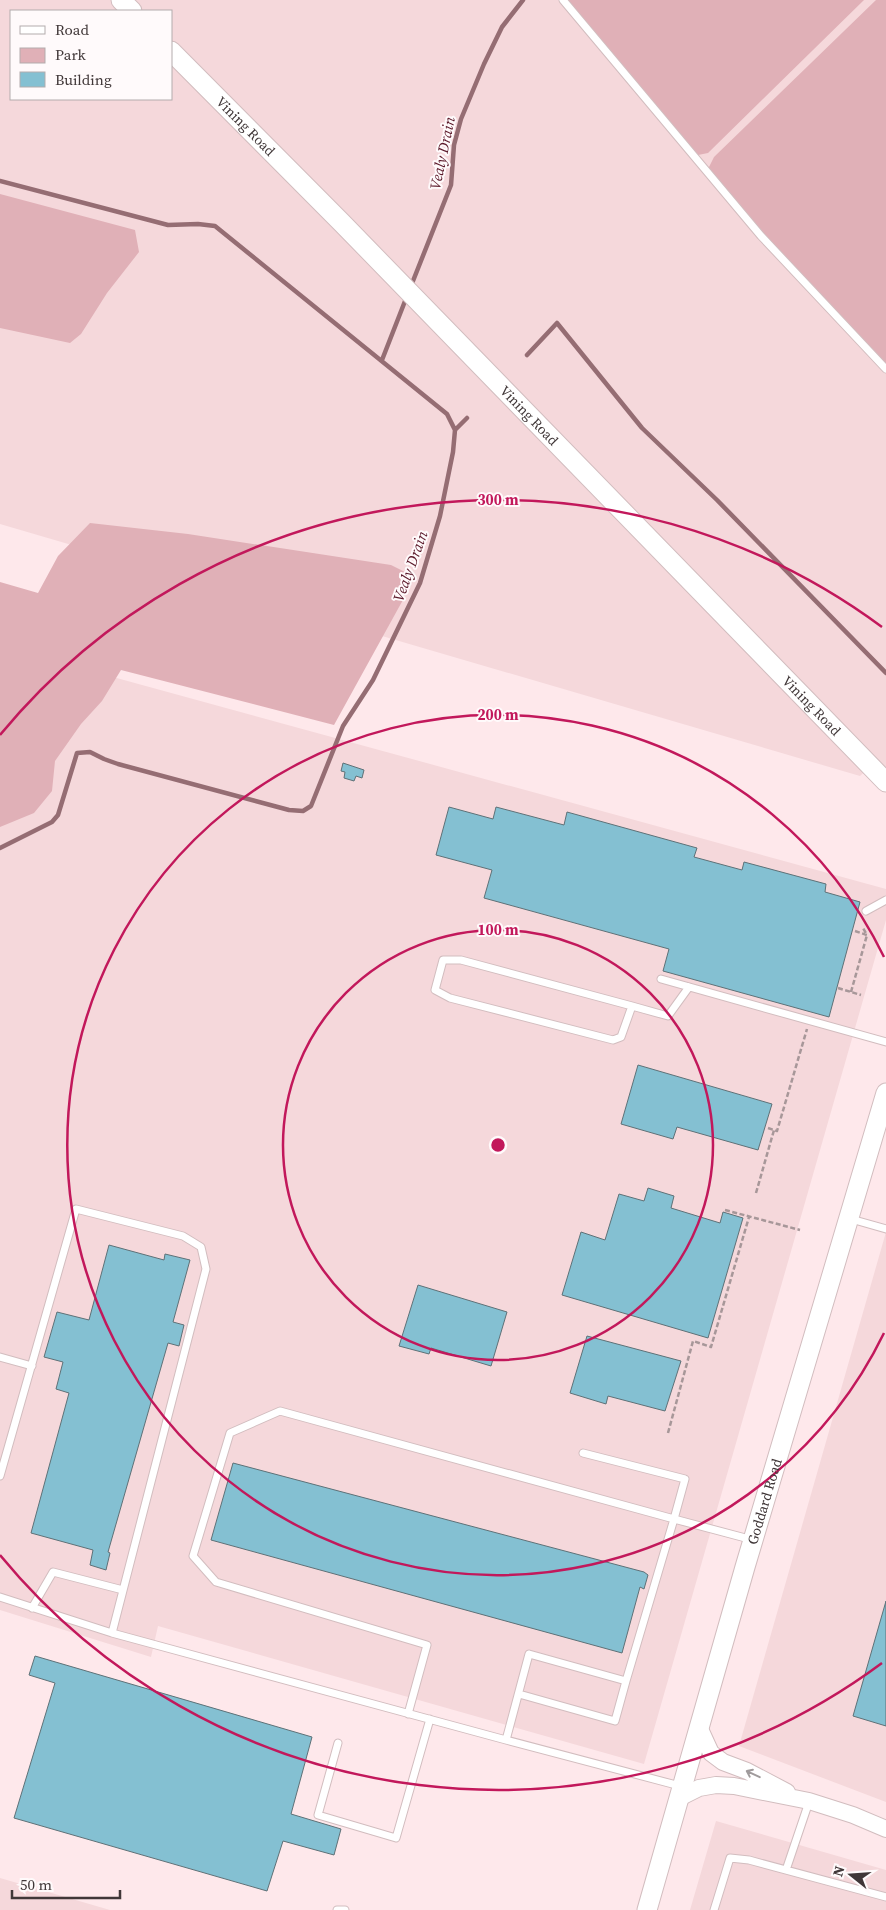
<svg xmlns="http://www.w3.org/2000/svg" width="886" height="1910" font-family="'Source Serif 4',serif">
<style>
.built{fill:#f5d8db;fill-rule:evenodd}
.green{fill:#e0b0b7}
.lines{fill:none;stroke-linecap:round;stroke-linejoin:round}
.stream{stroke:#956d73;stroke-width:4.5}
.building{fill:#84c0d2;stroke:#5e7177}
.service-casing{stroke:#d2bdbf;stroke-width:9}
.tertiary-casing{stroke:#d2bdbf;stroke-width:18}
.secondary-casing{stroke:#d2bdbf;stroke-width:21}
.path{stroke:#a79799;stroke-width:2.5;stroke-dasharray:5 2.5;stroke-linecap:butt}
.service{stroke:#fff;stroke-width:7}
.tertiary{stroke:#fff;stroke-width:16}
.secondary{stroke:#fff;stroke-width:19}
.oneway{stroke:#a09b9c}
.ring{fill:none;stroke:#c2185b;stroke-width:2.5}
.labels{text-anchor:middle;dominant-baseline:central;stroke-width:4;stroke-linejoin:round;paint-order:stroke}
.street-label{font-size:14px;fill:#403738;stroke:#fffafb}
.water-label{font-size:15px;font-style:italic;fill:#5c1a2b;stroke:#fffafb}
.centre{fill:#c2185b;stroke:#fffafb;stroke-width:2.5}
.ring-label{font-size:15px;text-anchor:middle;font-weight:bold;fill:#c2185b;stroke:#fffafb;stroke-width:4;stroke-linejoin:round;paint-order:stroke}
</style>
<rect width="100%" height="100%" fill="#fee8eb"/>
<path class="built" d="M0 0H886V771L876 761 860 776 0 524ZM11 11H171V99H11Z
M0 646 886 889V920L644 1764 158 1626 151 1657 0 1610Z
M886 1232V1802L739 1746Z
M716 1821 886 1870V1910H690Z
M0 1878 110 1910H0Z"/>
<path class="green" d="M562 0H864L708 153 698 155 689 153Z
M876 0H886V365L709 180 708 169 714 157Z
M0 194 135 230 139 252 107 293 81 334 70 343 0 328Z
M90 523 188 534 391 565 407 573 404 598 334 725 121 670 102 701 81 724 55 761 52 791 34 813 0 827V582L38 593 58 556Z"/>
<g class="lines">
<path class="stream" d="M0 181 168 225 198 224 215 226 447 414 455 430 453 452 440 516 420 583 373 680 343 726 311 806 303 811 289 810 118 764 104 759 90 752 77 753 58 815 52 822 0 848
M411 286 451 185 454 145 461 119 484 64 502 27 523 0
M527 355 557 323 642 428 717 500 886 673
M382 360 407 296
M455 430 467 418"/>
</g>
<path class="building" d="M343 763 364 770 362 778 356 776 354 781 344 778 345 772 341 771Z
M449 807 493 819 496 807 564 825 567 812 697 848 694 857 742 870 744 862 826 884 825 892 860 902 829 1017 663 971 669 949 484 898 492 870 436 855Z
M638 1065 772 1104 758 1150 677 1127 673 1139 621 1124Z
M648 1188 674 1196 671 1208 720 1223 723 1212 743 1218 708 1338 562 1295 581 1232 605 1240 619 1194 644 1201Z
M109 1245 164 1260 165 1254 190 1260 173 1322 184 1325 179 1346 168 1343 108 1552 110 1553 106 1570 90 1565 93 1550 31 1533 69 1393 56 1389 63 1362 44 1357 57 1312 89 1320Z
M418 1285 507 1312 491 1366 431 1348 429 1354 399 1346Z
M587 1336 681 1361 665 1411 608 1396 606 1404 570 1393Z
M233 1463 644 1572 648 1575 644 1589 640 1587 622 1653 211 1540Z
M886 1601V1726L853 1716Z
M35 1656 312 1737 291 1814 341 1829 334 1855 283 1841 267 1891 14 1818 55 1683 29 1675Z"/>
<g class="lines">
<g class="service-casing">
<path id="service" d="M563 0 761 236 886 369
M866 911 886 900
M661 979 886 1042
M632 1006 621 1037 613 1040 450 998 435 990 443 960H461L632 1006 668 1016 689 987
M851 1219 886 1229
M0 1357 32 1366
M0 1476 76 1209 183 1236 201 1247 206 1269 112 1633
M0 1597 112 1633 506 1740
M32 1608 53 1572 123 1590
M519 1694 615 1721 626 1681
M408 1714 427 1645 216 1582 193 1556 230 1433 280 1411 674 1519 685 1479 583 1453
M338 1743 318 1815 396 1838 430 1719
M680 1786 506 1740 529 1654 626 1681 674 1519 753 1540
M786 1870 809 1802
M337 1910H345
M714 1910 730 1858 749 1860 886 1897"/>
</g>
<g class="tertiary-casing">
<path id="tertiary" d="M700 1729 711 1753 723 1762 747 1771 787 1792
M679 1798 699 1788 716 1785 734 1786 809 1801 853 1815 886 1829"/>
</g>
<g class="secondary-casing">
<g id="secondary">
<path d="M121 0 132 11"/>
<path id="s1" d="M171 51 342 223 886 782"/>
<path id="s2" d="M647 1910 745 1567 886 1093"/>
</g>
</g>
<path class="path" d="M855 931 867 935 863 928
M838 988 861 995
M851 992 867 935
M768 1128 777 1131 807 1029
M756 1193 774 1130
M725 1210 800 1230
M668 1433 693 1341 711 1347 749 1217"/>
<use href="#service" class="service"/>
<use href="#tertiary" class="tertiary"/>
<use href="#secondary" class="secondary"/>
</g>
<defs><path id="oneway-shaft" d="M-6 0H5M1.5-3L5.5 0L1.5 3" fill="none" stroke-width="1.6" stroke-linecap="round" stroke-linejoin="round" transform="scale(1.25)"/></defs>
<use class="oneway" href="#oneway-shaft" transform="translate(753 1774) rotate(-155)"/>
<g class="ring">
<circle cx="498" cy="1145" r="215"/>
<path d="M884 1333A430 430 0 1 1 884 957"/>
<path d="M882 1663A645 645 0 0 1 0 1555M0 735A645 645 0 0 1 882 627"/>
</g>
<g class="labels">
<g class="street-label">
<text stroke="none"><textPath href="#s1" startOffset="106">Vining Road</textPath></text>
<text stroke="none"><textPath href="#s1" startOffset="511">Vining Road</textPath></text>
<text stroke="none"><textPath href="#s1" startOffset="916">Vining Road</textPath></text>
<text stroke="none"><textPath href="#s2" startOffset="425">Goddard Road</textPath></text>
</g>
<g class="water-label">
<text transform="translate(442 153) rotate(-78)">Vealy Drain</text>
<text transform="translate(410 566) rotate(-70)">Vealy Drain</text>
</g>
</g>
<circle cx="498" cy="1145" r="8" class="centre"/>
<g class="ring-label">
<text x="498" y="505">300 m</text>
<text x="498" y="720">200 m</text>
<text x="498" y="935">100 m</text>
</g>
<rect x="10" y="10" width="162" height="90" fill="#fffafb" stroke="#b3acad"/>
<rect x="20" y="26" width="25" height="8" fill="#ffffff" stroke="#b3acad"/>
<text x="55" y="35" font-size="15" fill="#403738">Road</text>
<rect x="20" y="48" width="25" height="15" fill="#e0b0b7" stroke="#b3acad"/>
<text x="55" y="60" font-size="15" fill="#403738">Park</text>
<rect x="20" y="72" width="25" height="15" fill="#84c0d2" stroke="#b3acad"/>
<text x="55" y="85" font-size="15" fill="#403738">Building</text>
<g transform="translate(851 1875) rotate(287)" stroke="#fffafb" stroke-width="4" paint-order="stroke">
<path d="M0-4L9 19L0 12L-9 19Z" fill="#403738"/>
<text y="-8" font-size="14" font-weight="bold" text-anchor="middle" fill="#403738">N</text>
</g>
<path d="M12 1890v8h108v-8" fill="none" stroke="#403738" stroke-width="2.5"/>
<text x="20" y="1890" font-size="15" fill="#403738" stroke="#fffafb" stroke-width="4" paint-order="stroke">50 m</text>
</svg>
